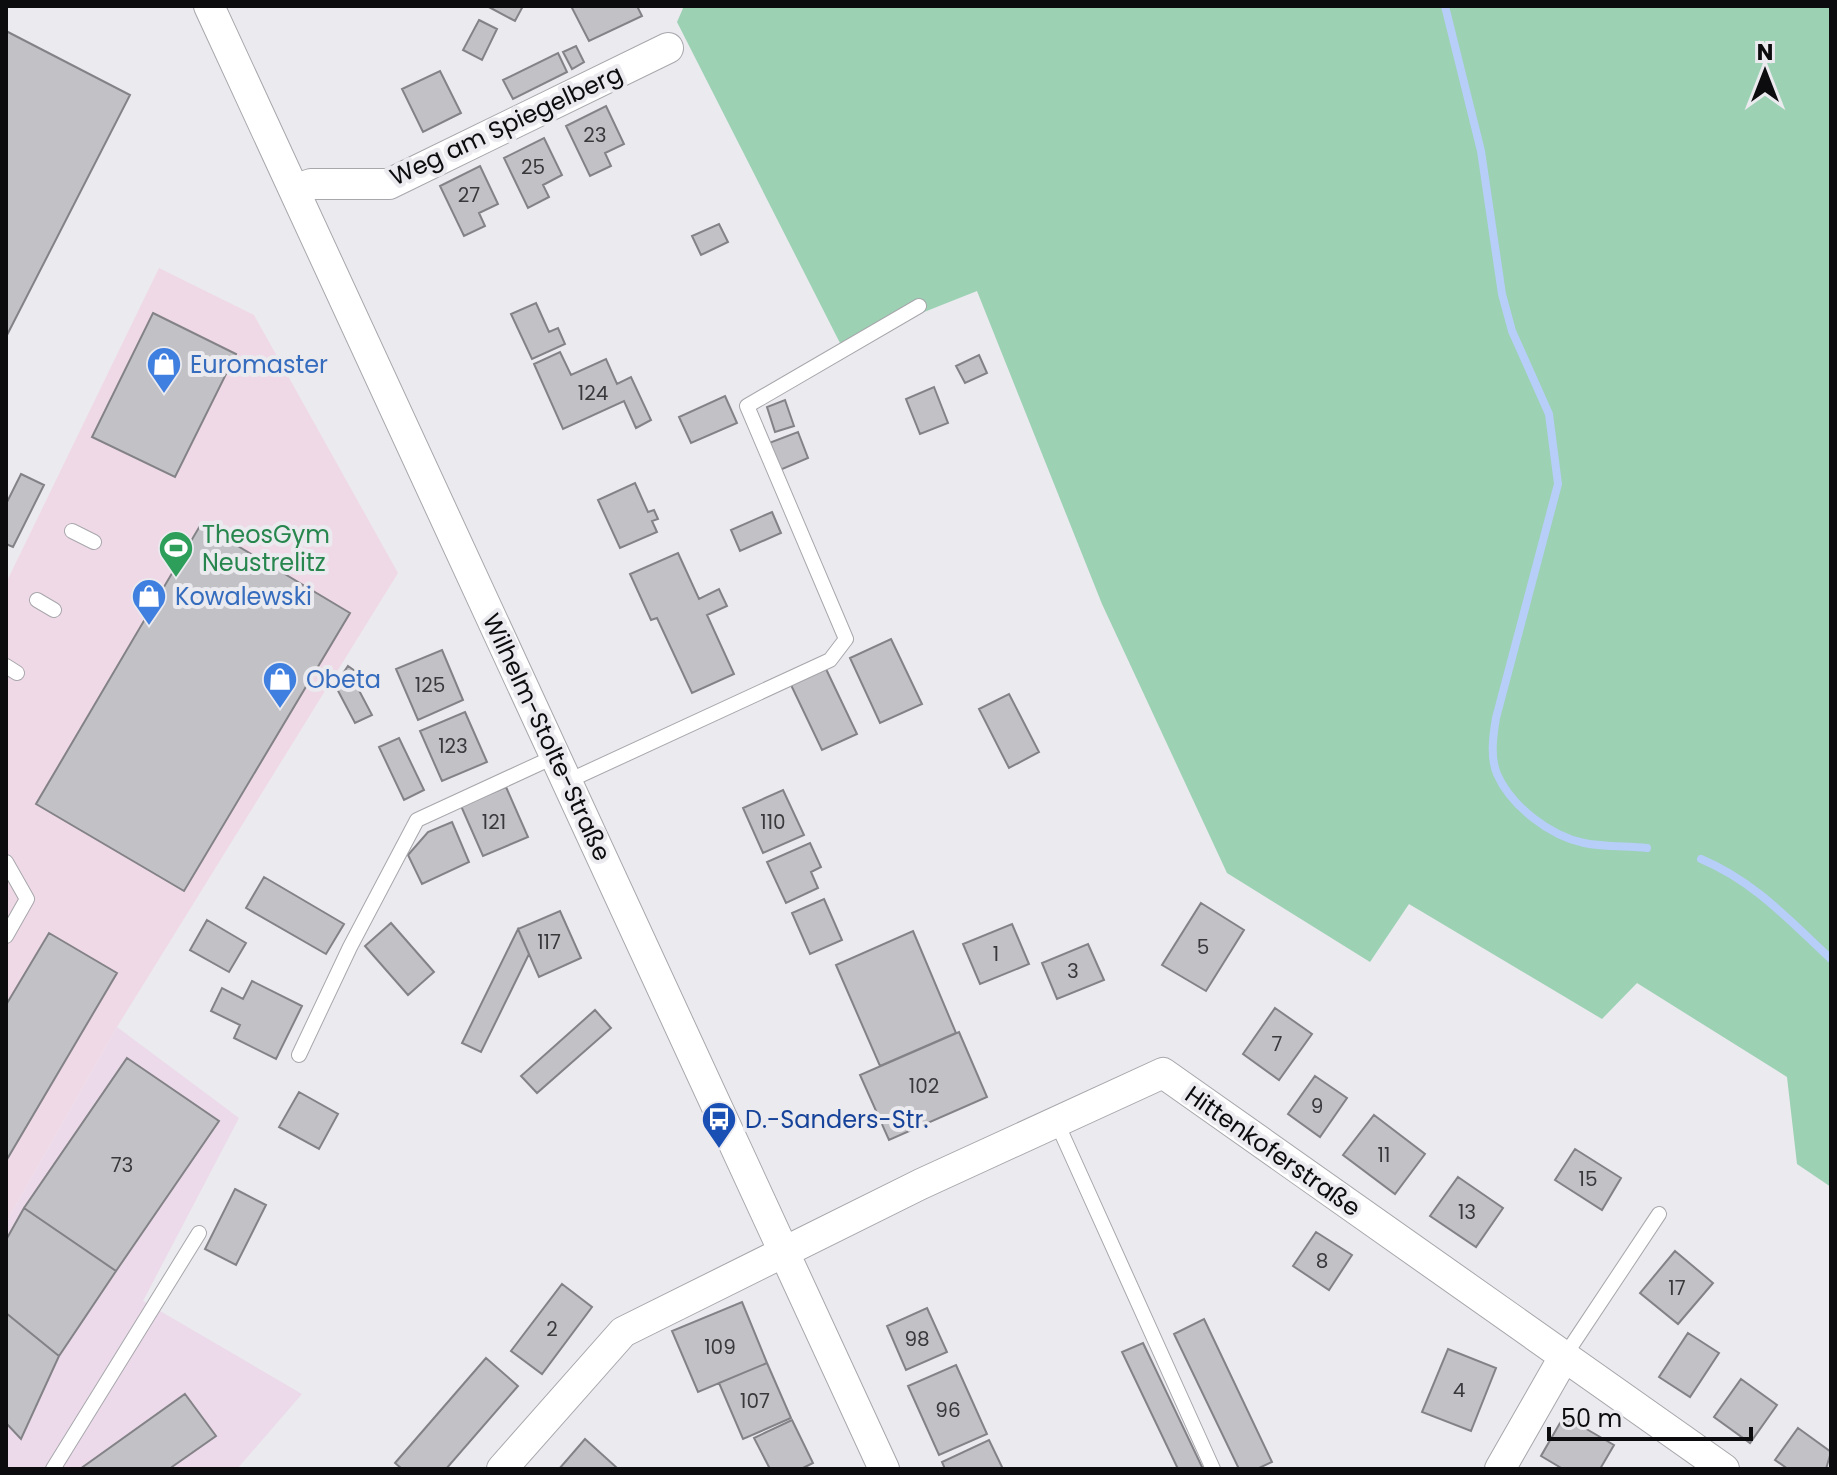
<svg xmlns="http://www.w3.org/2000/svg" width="1837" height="1475" font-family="Poppins,sans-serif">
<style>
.commercial{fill:#f0d9e6}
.industrial{fill:#ecdaeb}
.green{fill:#9cd1b3}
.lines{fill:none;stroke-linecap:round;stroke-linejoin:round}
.stream{stroke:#b7cef9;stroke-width:8}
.building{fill:#c1c1c6;stroke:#838387;stroke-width:2}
.lane-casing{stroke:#a7a7ac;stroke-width:16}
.street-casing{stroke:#a7a7ac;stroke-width:32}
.lane{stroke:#fff;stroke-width:14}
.street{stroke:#fff;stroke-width:30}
.labels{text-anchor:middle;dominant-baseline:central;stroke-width:8;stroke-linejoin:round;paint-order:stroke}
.number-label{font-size:20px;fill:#39393c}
.street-label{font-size:24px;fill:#0c0c0e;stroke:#eaeaef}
.shop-label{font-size:24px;fill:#366cbe;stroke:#eaeaef;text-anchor:start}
.leisure-label{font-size:24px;fill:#27864d;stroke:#eaeaef;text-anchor:start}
.transit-label{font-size:24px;fill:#164399;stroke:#eaeaef;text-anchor:start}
</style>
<rect width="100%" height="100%" fill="#eaeaef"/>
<path class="commercial" d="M159 268 254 315 398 573 117 1027 6 1223V583Z"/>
<path class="industrial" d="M117 1027 239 1118 143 1301 302 1394 237 1469H6V1223Z"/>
<path class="green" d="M684 6H1831V1187L1797 1164 1787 1077 1637 983 1602 1019 1409 904 1370 962 1227 873 1102 604 977 291 841 345 677 22Z"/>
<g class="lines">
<path class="stream" d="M1445 6 1481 151 1502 294 1512 331 1549 414 1558 484 1496 718C1493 736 1490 757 1497 774 1511 806 1550 836 1584 843 1604 847 1626 846 1647 848
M1701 859C1754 881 1790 921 1831 959"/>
</g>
<path class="building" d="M487 6H523L515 21Z
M571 6H637L642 16 589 41Z
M479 20 497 29 482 60 463 50Z
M6 31 130 95 6 337Z
M576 46 584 62 572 69 563 52Z
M558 53 567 72 513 99 503 80Z
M440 71 461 113 423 132 402 89Z
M606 106 624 144 605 153 611 166 590 176 566 126Z
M544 138 562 175 543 185 549 197 528 208 504 158Z
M480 166 498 204 479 213 485 226 464 236 440 186Z
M719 224 728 242 701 255 692 236Z
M536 303 549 332 558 328 565 344 532 359 511 314Z
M153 313 236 354 175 477 92 437Z
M560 352 571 375 606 359 617 384 631 377 651 420 636 428 624 401 563 429 534 364Z
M979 355 987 373 965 383 956 366Z
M934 387 948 423 920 434 906 399Z
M725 396 737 423 691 443 679 417Z
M785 400 794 426 775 432 767 407Z
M798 432 808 458 780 470 769 443Z
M21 474 44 485 13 547 6 544V504Z
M635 483 648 512 654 510 658 519 652 521 657 532 620 548 598 500Z
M772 512 781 533 740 551 731 530Z
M201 524 350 613 184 891 36 804Z
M678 553 699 599 719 589 727 606 707 615 734 674 692 693 657 618 651 620 630 574Z
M891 639 922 704 880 723 850 658Z
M442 650 463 700 418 720 396 669Z
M348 666 358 673 354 681 372 715 355 723 335 685Z
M826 669 857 734 822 750 791 685Z
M1009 694 1039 752 1009 768 979 709Z
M465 712 487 762 442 781 420 731Z
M399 738 424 790 404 800 379 747Z
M506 787 528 837 483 856 461 806Z
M783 790 804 835 763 853 743 808Z
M452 822 469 862 422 884 408 855 428 832Z
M810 843 821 867 811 872 818 888 786 903 767 862Z
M264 877 344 924 326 954 246 908Z
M824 899 842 940 810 954 792 913Z
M1201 903 1244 930 1206 991 1162 965Z
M560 911 581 958 539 977 518 929Z
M207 920 246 943 229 972 190 950Z
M391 923 434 972 408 995 365 946Z
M1012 924 1029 964 980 984 963 944Z
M518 929 529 954 481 1052 462 1043Z
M913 931 956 1033 880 1066 836 965Z
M49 933 117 973 6 1161V1005Z
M1088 944 1104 980 1057 999 1042 963Z
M252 981 302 1006 276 1059 234 1038 240 1025 211 1011 222 988 243 999Z
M1275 1008 1312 1034 1279 1080 1243 1054Z
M595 1010 611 1028 537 1093 521 1076Z
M959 1032 987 1097 889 1140 860 1075Z
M127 1058 219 1121 116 1271 24 1208Z
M1315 1076 1347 1098 1320 1137 1288 1114Z
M299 1092 338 1114 319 1149 279 1127Z
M1374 1115 1425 1154 1395 1194 1343 1155Z
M1575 1149 1621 1178 1602 1210 1555 1180Z
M1458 1177 1503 1208 1476 1247 1430 1216Z
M235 1189 266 1205 236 1265 205 1249Z
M24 1208 116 1271 59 1356 6 1313V1240Z
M1316 1232 1352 1255 1329 1290 1293 1266Z
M1675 1251 1713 1283 1678 1324 1640 1293Z
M562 1284 592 1307 542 1374 511 1351Z
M742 1302 767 1363 698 1392 672 1331Z
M927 1308 947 1352 906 1370 887 1326Z
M6 1313 59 1356 21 1439 6 1423Z
M1204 1319 1272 1462 1257 1469H1239L1174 1334Z
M1688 1333 1719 1353 1690 1397 1659 1377Z
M1143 1343 1203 1469H1178L1122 1352Z
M1448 1349 1496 1368 1471 1431 1422 1412Z
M486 1358 518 1386 446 1469H402L395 1463Z
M767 1363 791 1418 743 1439 719 1383Z
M956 1365 987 1434 939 1455 908 1386Z
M1741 1379 1777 1405 1750 1443 1714 1417Z
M185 1394 216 1436 169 1469H80Z
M1564 1416 1614 1445 1600 1469H1563L1541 1456Z
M792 1420 813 1463 801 1469H770L754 1438Z
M1798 1428 1831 1452 1826 1469H1788L1775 1460Z
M585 1439 616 1467 614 1469H559Z
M989 1440 1003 1469H945L942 1462Z"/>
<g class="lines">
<g class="lane-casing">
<path id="lane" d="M72 531 94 542
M37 600 54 610
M6 666 17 673
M568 781 830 660 846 639 747 406 919 306
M6 862 27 899 6 936
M299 1055 350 947 417 820 556 756
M1057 1123 1213 1469
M1564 1357 1659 1214
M53 1469 199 1233"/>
</g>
<g class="street-casing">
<path id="street" d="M209 6 884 1469
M294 190 311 184H389L668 48
M502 1469 623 1332 921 1184 1163 1073 1724 1469
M1500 1469 1564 1357"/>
</g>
<use href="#lane" class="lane"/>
<use href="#street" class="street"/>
</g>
<defs>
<g id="shop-pin" transform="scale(1.8)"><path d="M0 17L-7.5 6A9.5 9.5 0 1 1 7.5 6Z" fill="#3f7fe0" stroke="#eaeaef"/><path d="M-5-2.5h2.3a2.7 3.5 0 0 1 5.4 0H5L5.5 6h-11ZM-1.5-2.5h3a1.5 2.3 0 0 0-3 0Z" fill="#fff"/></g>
<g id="stadium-pin" transform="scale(1.8)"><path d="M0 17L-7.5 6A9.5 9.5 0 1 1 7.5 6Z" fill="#2e9e5b" stroke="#eaeaef"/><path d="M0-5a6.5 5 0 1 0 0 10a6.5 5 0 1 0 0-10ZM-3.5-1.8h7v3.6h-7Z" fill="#fff"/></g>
<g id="bus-pin" transform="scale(1.8)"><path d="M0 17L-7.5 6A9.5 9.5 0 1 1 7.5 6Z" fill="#1a4fb4" stroke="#eaeaef"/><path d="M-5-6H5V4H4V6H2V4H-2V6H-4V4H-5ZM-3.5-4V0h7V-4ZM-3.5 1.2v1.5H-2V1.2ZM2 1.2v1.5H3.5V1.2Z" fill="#fff"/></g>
</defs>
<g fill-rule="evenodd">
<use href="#shop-pin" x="164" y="364"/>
<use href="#stadium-pin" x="176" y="548"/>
<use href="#shop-pin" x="149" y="596"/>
<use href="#shop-pin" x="280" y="679"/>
<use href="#bus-pin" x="719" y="1119"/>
</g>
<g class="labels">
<g class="number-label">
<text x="595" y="135">23</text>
<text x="533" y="167">25</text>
<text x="469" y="195">27</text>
<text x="593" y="393">124</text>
<text x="430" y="685">125</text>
<text x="453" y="746">123</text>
<text x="494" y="822">121</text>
<text x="773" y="822">110</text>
<text x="549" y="942">117</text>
<text x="1203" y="947">5</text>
<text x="996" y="954">1</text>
<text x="1073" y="971">3</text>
<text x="1277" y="1044">7</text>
<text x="924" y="1086">102</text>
<text x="1317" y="1106">9</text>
<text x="1384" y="1155">11</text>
<text x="122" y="1165">73</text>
<text x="1588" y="1179">15</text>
<text x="1467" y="1212">13</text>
<text x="1322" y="1261">8</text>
<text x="1677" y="1288">17</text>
<text x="552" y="1329">2</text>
<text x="917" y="1339">98</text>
<text x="720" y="1347">109</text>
<text x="1459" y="1390">4</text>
<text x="755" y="1401">107</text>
<text x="948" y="1410">96</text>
</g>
<g class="street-label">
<text transform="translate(506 125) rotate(-25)">Weg am Spiegelberg</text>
<text transform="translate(547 737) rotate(65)">Wilhelm-Stolte-Straße</text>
<text transform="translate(1273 1151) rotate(35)">Hittenkoferstraße</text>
</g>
<g class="shop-label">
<text x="190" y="364">Euromaster</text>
<text x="175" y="596">Kowalewski</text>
<text x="306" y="679">Obeta</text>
</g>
<g class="leisure-label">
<text x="202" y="534">TheosGym<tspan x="202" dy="28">Neustrelitz</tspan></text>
</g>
<g class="transit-label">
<text x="745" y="1119">D.-Sanders-Str.</text>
</g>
</g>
<rect width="1837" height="1475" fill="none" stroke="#0c0c0e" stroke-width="16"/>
<g transform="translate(1765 72)" stroke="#eaeaef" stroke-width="6" paint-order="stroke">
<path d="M0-6L14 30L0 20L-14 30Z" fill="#0c0c0e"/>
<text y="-12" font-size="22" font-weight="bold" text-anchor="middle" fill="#0c0c0e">N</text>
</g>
<path d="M1549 1427v12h202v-12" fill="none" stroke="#0c0c0e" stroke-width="4"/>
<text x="1561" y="1427" font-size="24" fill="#0c0c0e" stroke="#eaeaef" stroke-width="6" paint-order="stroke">50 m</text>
</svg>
